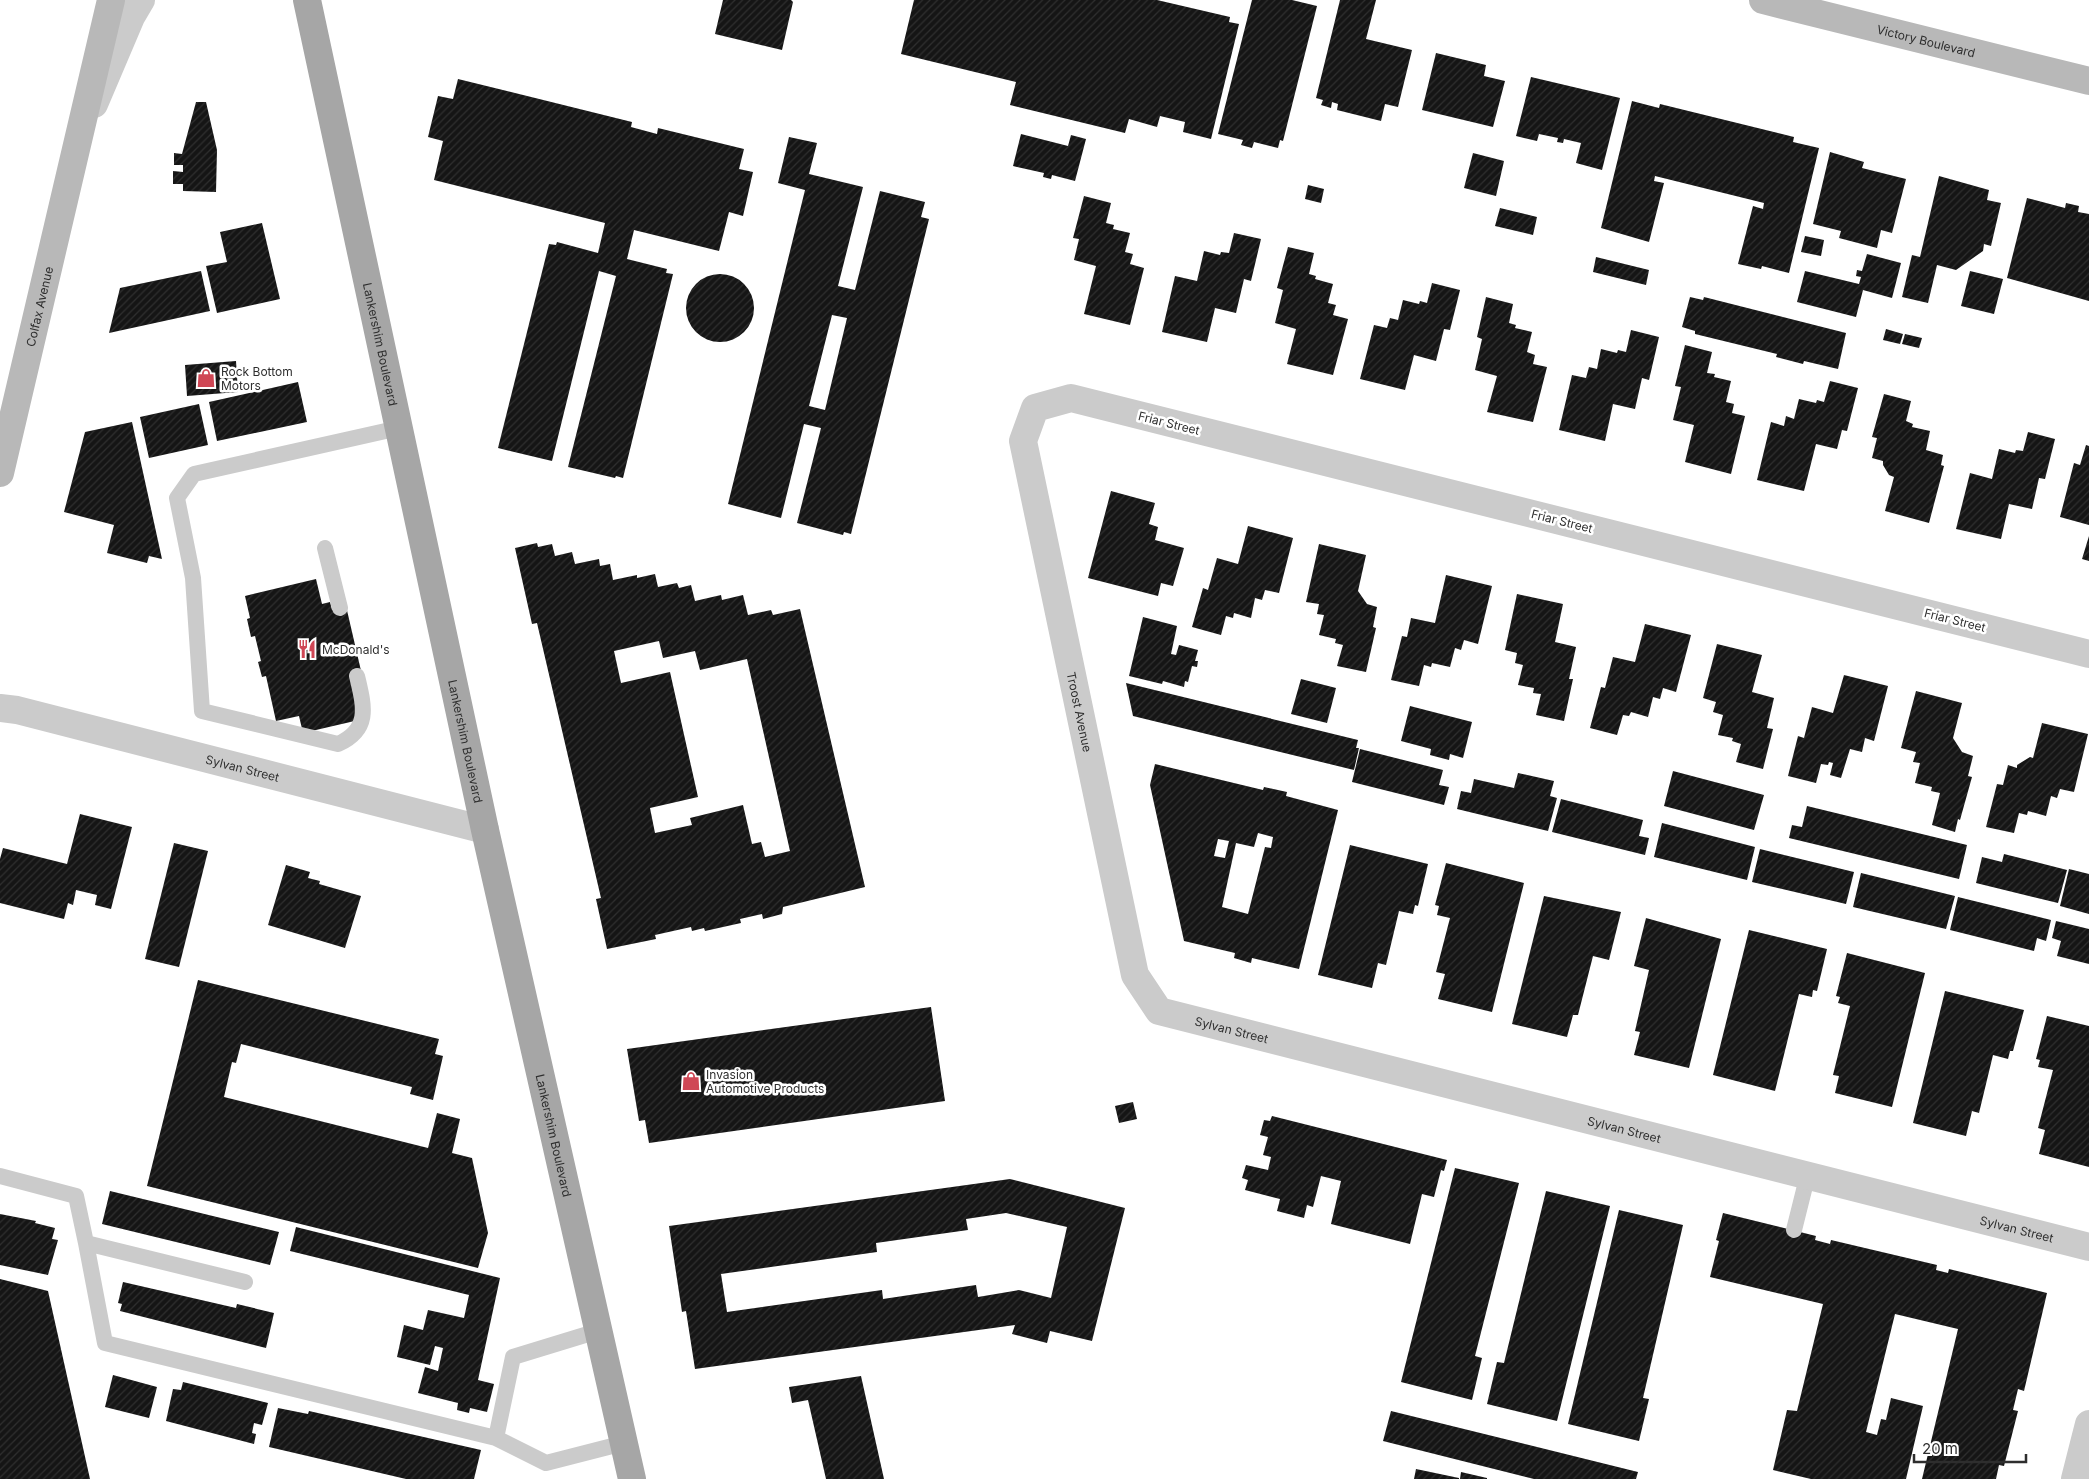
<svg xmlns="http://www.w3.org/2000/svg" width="2089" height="1479" font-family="Inter,sans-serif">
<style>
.building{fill:url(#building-hatch);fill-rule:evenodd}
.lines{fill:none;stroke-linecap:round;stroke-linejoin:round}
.service{stroke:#cbcbcb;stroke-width:16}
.minor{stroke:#cbcbcb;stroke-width:28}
.tertiary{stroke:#cbcbcb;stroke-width:28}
.secondary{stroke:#b8b8b8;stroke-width:28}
.primary{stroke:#a6a6a6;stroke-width:28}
.labels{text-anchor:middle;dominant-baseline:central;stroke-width:5;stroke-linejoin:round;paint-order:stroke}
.street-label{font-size:12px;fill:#2e2e2e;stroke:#fff}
.poi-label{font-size:12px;fill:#2e2e2e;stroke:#fff;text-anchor:start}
</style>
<defs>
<pattern id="building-hatch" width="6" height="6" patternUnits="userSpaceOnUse" patternTransform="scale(1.25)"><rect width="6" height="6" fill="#151515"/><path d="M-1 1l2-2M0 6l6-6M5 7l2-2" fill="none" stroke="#2f2f2f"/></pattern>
</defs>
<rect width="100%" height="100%" fill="#fff"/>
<path class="building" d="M723 0H791L793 2 782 50 715 34Z
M914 0H1157L1230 17 1229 22 1239 24 1211 139 1183 132 1185 122 1160 116 1157 127 1129 119 1125 133 1010 105 1016 82 901 54Z
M1252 0H1292L1317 6 1283 141 1280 140 1278 148 1254 142 1252 148 1241 145 1243 140 1218 134Z
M1340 0H1376L1366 39 1412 50 1398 107 1385 104 1381 121 1337 110 1338 104 1332 102 1331 108 1321 105 1323 100 1316 98Z
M1436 53 1486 65 1484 76 1505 81 1493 127 1422 110Z
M1531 77 1620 98 1602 170 1576 163 1581 143 1564 139 1563 143 1557 142 1558 138 1539 134 1537 141 1516 136Z
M458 79 632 122 631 127 657 134 658 128 744 149 739 169 753 172 743 216 729 212 719 251 634 230 627 259 667 269 666 273 673 274 623 478 616 476 615 478 568 467 616 276 599 271 552 461 498 448 549 244 556 245 557 242 598 253 605 223 434 180 443 141 428 137 438 96 453 99Z
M1632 101 1659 108 1660 104 1794 137 1793 142 1819 148 1789 273 1762 266 1761 269 1738 264 1753 206 1763 209 1764 203 1655 176 1654 181 1664 183 1649 242 1601 228Z
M196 102H206L217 150 216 192 183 191V184H173V171L183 172V165H174V153L182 154Z
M1021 134 1068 146 1071 135 1086 139 1075 181 1052 175 1051 179 1043 177 1044 173 1013 166Z
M789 137 817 143 809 174 863 187 838 286 855 290 880 191 925 202 921 217 929 219 851 534 844 532 843 535 797 523 821 428 804 424 781 518 728 504 805 190 778 183ZM832 315 847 318 825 410 809 406Z
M1830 152 1864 162 1862 168 1906 179 1892 233 1881 230 1877 248 1839 238 1841 231 1813 224Z
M1473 153 1504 161 1496 196 1464 188Z
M1939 176 1989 190 1987 200 2001 203 1991 246 1984 244 1983 251 1956 270 1937 265 1928 303 1902 297 1912 255 1920 257Z
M1308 185 1324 189 1321 203 1305 199Z
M1084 196 1111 203 1106 223 1114 225 1113 229 1130 233 1125 252 1133 254 1130 264 1144 268 1130 325 1084 314 1096 266 1074 260 1079 239 1073 238Z
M2027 198 2065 208 2066 203 2079 206 2078 212 2089 214V301L2007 278Z
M1500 208 1537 217 1533 235 1495 226Z
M262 223 280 299 217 313 206 266 227 262 220 232Z
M1234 233 1261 239 1251 281 1244 279 1236 313 1215 308 1207 342 1162 332 1175 276 1197 281 1204 251 1220 255 1221 252 1229 253Z
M1805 236 1824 240 1821 256 1801 252Z
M1288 247 1314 253 1309 274 1316 276 1315 279 1333 284 1328 303 1336 305 1333 315 1348 319 1333 375 1287 364 1296 329 1275 323 1283 290 1277 288Z
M1867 254 1901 263 1892 298 1863 290 1856 317 1797 302 1805 271 1859 284 1861 277 1856 276 1857 270 1862 271Z
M1596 257 1649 270 1646 285 1593 272Z
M201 271 210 311 109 333 120 288Z
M1970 271 2003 279 1994 314 1961 306Z
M686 308a34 34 0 1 1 68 0a34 34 0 1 1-68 0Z
M1432 283 1460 290 1450 330 1444 329 1436 361 1414 355 1405 390 1360 379 1374 325 1387 328 1390 318 1398 320 1403 300 1419 304 1420 301 1427 303Z
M1486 297 1513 304 1509 323 1516 325 1515 328 1532 332 1527 352 1535 355 1533 364 1547 367 1533 422 1487 412 1497 376 1475 370 1482 339 1477 337Z
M1690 297 1703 300 1704 297 1846 333 1838 369 1804 361 1803 364 1776 357 1777 354 1695 334V331L1682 327Z
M1886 329 1903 334 1900 344 1883 340Z
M1631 330 1659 337 1649 380 1642 378 1635 409 1613 404 1605 441 1559 430 1572 375 1586 378 1589 367 1597 369 1601 349 1617 353 1618 350 1626 352Z
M1905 334 1922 338 1919 348 1902 344Z
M1685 345 1712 352 1707 373 1715 374 1714 377 1731 381 1726 402 1734 404 1732 413 1745 416 1731 474 1685 462 1694 425 1673 420 1681 387 1675 386Z
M236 361 238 392 187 396 185 365Z
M1830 381 1858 388 1847 431 1842 430 1837 449 1816 444 1804 491 1757 480 1771 422 1784 426 1786 416 1794 419 1799 399 1816 403 1817 400 1824 402Z
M298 382 307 422 217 441 209 402Z
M1884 394 1911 401 1906 421 1913 424 1912 427 1930 431 1926 450 1943 455 1941 465 1944 466 1929 523 1885 511 1894 477 1889 475 1883 465V461L1872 458 1877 438 1872 437Z
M199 404 208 445 149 458 140 417Z
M132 422 162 559 149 556 147 563 107 553 114 525 64 512 85 432Z
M2028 432 2055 439 2045 479 2039 478 2032 509 2009 504 2001 539 1956 529 1970 473 1992 479 1999 449 2015 453 2016 450 2023 451Z
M2086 445 2089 446V525L2060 517 2074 463 2080 465Z
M1111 491 1155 503 1149 524 1158 527 1155 540 1184 548 1173 586 1161 583 1158 596 1088 578Z
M1248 526 1293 538 1279 593 1265 590 1262 600 1255 598 1251 618 1234 613 1233 618 1226 616 1221 635 1192 627 1203 588 1208 590 1217 558 1238 564Z
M2089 536V561L2082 559Z
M537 543 538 547 552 544 555 556 572 552 575 564 599 559 600 566 610 564 613 580 637 575V578L655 574 658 587 677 583 679 588 691 585 695 601 721 595 722 600 743 595 748 615 771 610 773 615 800 609 865 887 783 907 782 914 763 919 762 914 740 919 741 923 705 931 704 928 692 931 691 927 655 935 656 939 607 949 596 899 601 898 537 623 532 624 515 548ZM659 641 663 658 695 651 700 670 747 659 790 851 765 857 761 842 752 844 743 805 690 818 692 825 655 833 650 808 698 797 670 672 621 683 614 651Z
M1319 544 1366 555 1358 591 1367 604 1377 607 1373 627 1376 628 1366 672 1337 666 1343 645 1335 643 1336 639 1319 635 1324 615 1317 614 1319 604 1306 602Z
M1446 575 1492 586 1478 644 1464 640 1461 650 1455 648 1450 667 1432 663 1431 667 1424 665 1419 686 1391 680 1402 636 1407 637 1411 618 1435 623Z
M316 579 322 604 330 602 332 610 346 606 362 675 359 720 303 733 299 716 276 721 266 676 262 677 258 662 261 661 255 636 251 637 247 619 250 618 245 596Z
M1517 594 1563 604 1555 642 1576 647 1569 679H1573L1564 721 1536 715 1541 694 1533 693 1534 688 1518 685 1523 665 1515 663 1517 653 1505 650Z
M1143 617 1177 626 1171 654 1176 655 1179 645 1198 650 1195 661H1198L1197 667 1192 666 1188 682 1185 681 1184 687 1163 681 1162 684 1129 676Z
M1645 624 1691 635 1676 692 1663 688 1660 699 1653 697 1648 717 1631 712 1629 716 1623 715 1617 735 1590 728 1601 687 1605 688 1613 657 1635 662Z
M1717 644 1762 655 1752 692 1774 698 1767 728 1773 729 1763 769 1736 762 1741 744 1732 741 1733 738 1718 735 1723 715 1713 712 1716 702 1703 698Z
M1844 675 1888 686 1874 741 1865 738 1862 752 1850 749 1841 778 1830 775 1833 763 1829 762 1828 765 1821 764 1816 783 1788 776 1798 736 1804 738 1812 707 1833 713Z
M1301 679 1336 688 1327 723 1291 714Z
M1126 683 1358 740 1356 748H1359L1354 770 1133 716Z
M1916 691 1962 703 1953 738 1962 752 1973 756 1968 776 1972 777 1960 820 1958 819 1955 832 1932 825 1940 793 1931 791 1932 787 1915 783 1920 763 1913 762 1916 752 1901 748Z
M1410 706 1472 722 1463 758 1450 754 1449 760 1430 755 1431 749 1401 741Z
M2042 723 2088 734 2074 792 2060 789 2057 798 2051 796 2046 816 2028 811 2027 815 2019 813 2014 833 1986 827 1997 784 2003 785 2008 765 2017 768V765L2030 757 2033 758Z
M1360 749 1443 770 1439 785 1449 787 1444 805 1352 782Z
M1155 764 1263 790 1264 787 1287 792 1286 796 1338 810 1299 969 1252 958 1251 963 1234 958 1235 953 1184 941 1150 785ZM1258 833 1273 837 1271 848 1265 847 1248 914 1222 907 1236 843 1254 847ZM1218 839 1229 841 1225 858 1214 856Z
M1673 771 1764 795 1754 830 1664 806Z
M1518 773 1554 781 1550 796 1557 798 1548 831 1457 809 1461 791 1471 793 1474 779 1514 788Z
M1561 799 1643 820 1639 836 1649 838 1645 855 1552 832Z
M1807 806 1967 845 1959 879 1789 838 1792 825 1802 827Z
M80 814 132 827 111 909 95 905 97 895 76 890 73 905 68 903 64 919 0 903V859L3 848 67 864Z
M1662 823 1755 847 1747 880 1654 857Z
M174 843 208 851 179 967 145 959Z
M1350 845 1428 864 1418 906 1415 905 1413 914 1399 911 1386 965 1378 963 1372 988 1318 975Z
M1760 849 1854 872 1846 904 1752 882Z
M2004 854 2067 870 2058 903 1976 883 1982 857 2002 862Z
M1446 863 1524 883 1492 1012 1438 999 1445 974 1436 972 1450 918 1437 915 1439 906 1435 905Z
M286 865 310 872 308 878 320 881 319 884 361 896 345 948 268 925Z
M2069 869 2089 874V914L2060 906Z
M1861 873 1955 896 1946 929 1853 907Z
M1544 896 1621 912 1609 960 1593 956 1578 1015H1573L1567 1037 1512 1024Z
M1958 897 2051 920 2046 941 2037 938 2034 951 1950 930Z
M1646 918 1721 939 1689 1068 1634 1055 1640 1032 1635 1031 1649 970 1634 966Z
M2056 921 2089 929V964L2057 956 2061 941 2052 938Z
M1749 930 1827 949 1817 991 1813 990 1812 997 1799 994 1775 1091 1713 1075Z
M1847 953 1925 973 1892 1107 1835 1093 1839 1076 1833 1075 1850 1006 1838 1003 1840 997 1836 996Z
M198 980 439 1039 435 1054 443 1056 433 1100 410 1094 412 1087 241 1044 236 1063 232 1062 224 1097 428 1148 437 1113 460 1119 452 1153 472 1158 488 1233 478 1268 147 1186Z
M1945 991 2024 1010 2013 1051H2010L2008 1059 1993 1055 1979 1113 1972 1111 1966 1136 1913 1123Z
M931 1007 945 1101 649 1143 645 1120 639 1121 627 1049Z
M2047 1016 2089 1026V1167L2039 1154 2045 1130 2038 1128 2053 1070 2038 1067 2040 1060 2036 1059Z
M1133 1102 1137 1119 1119 1123 1115 1106Z
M1272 1116 1447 1160 1444 1171 1441 1170 1434 1197 1422 1194 1410 1244 1331 1224 1341 1181 1321 1176 1313 1207 1307 1205 1304 1218 1277 1211 1280 1199 1245 1190 1248 1180 1242 1178 1246 1165 1268 1170 1271 1157 1263 1155 1268 1137 1260 1135 1264 1120 1270 1121Z
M1455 1168 1519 1183 1475 1356 1482 1358 1472 1400 1401 1382Z
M1010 1179 1125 1208 1092 1341 1050 1331 1047 1343 1012 1334 1015 1325 695 1369 686 1311 682 1312 669 1226ZM1006 1213 1067 1227 1051 1298 1019 1290 978 1297 976 1285 883 1299 882 1290 727 1312 721 1274 877 1252 876 1243 968 1230 966 1219Z
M110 1191 279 1232 270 1265 102 1224Z
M1546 1191 1610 1206 1557 1421 1487 1404 1497 1362 1504 1363Z
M1619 1210 1683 1225 1643 1398 1649 1399 1639 1441 1568 1424Z
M1723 1213 1816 1236 1815 1240 1830 1244 1831 1240 1937 1265 1936 1270 1948 1273 1949 1269 2047 1293 2024 1391 2018 1389 2013 1410 2018 1411 2004 1466 1999 1465 1996 1479H1922L1958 1329 1895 1314 1866 1432 1877 1435 1881 1419 1886 1420 1891 1398 1923 1406 1906 1479H1811L1773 1470 1787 1410 1797 1411 1823 1304 1710 1277 1719 1241 1716 1240Z
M0 1214 36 1221 35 1223 55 1228 52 1239 58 1240 48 1275 0 1265Z
M296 1227 500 1278 478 1380 494 1384 487 1412 470 1408 469 1413 457 1410 458 1403 418 1393 425 1367 438 1371 443 1348 435 1346 430 1365 397 1357 404 1325 423 1330 428 1310 464 1318 469 1295 290 1251Z
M0 1279 48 1291 90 1479H0Z
M123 1282 236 1308 237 1304 274 1313 266 1348 120 1311 122 1304 118 1303Z
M113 1375 157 1387 149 1418 105 1407Z
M861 1376 884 1479H826L808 1400 792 1403 789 1387Z
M183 1382 268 1403 262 1425 254 1423 252 1433 256 1434 254 1444 166 1421 173 1389 181 1390Z
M278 1408 308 1414 309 1411 481 1450 474 1479H406L269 1447Z
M1391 1411 1638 1472 1636 1479H1534L1383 1441Z
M1416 1469 1459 1478V1479H1414Z
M1461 1472 1487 1478V1479H1460Z"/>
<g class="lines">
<path class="service" d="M325 548 340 608
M357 676C364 706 371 729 338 744L202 711 193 578 177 498 194 474 399 428
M0 1176 76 1196 86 1243 245 1282
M1794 1230 1808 1174
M86 1243 105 1343 496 1438 546 1463 624 1443
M496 1438 513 1357 598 1331"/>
<g class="minor">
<path id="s1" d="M2089 654 1071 398 1035 408 1023 441 1135 975 1159 1011 2089 1247"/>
<path id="s2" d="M0 708 17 710 485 830"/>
<path d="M2075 1479 2089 1424"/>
</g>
<path class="tertiary" d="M94 104 131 17 141 0"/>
<g class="secondary">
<path id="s3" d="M1763 0 2089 81"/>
<path id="s4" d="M0 473 111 0"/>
</g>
<path class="primary" id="s5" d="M307 0 485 830 632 1479"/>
</g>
<defs>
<g id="shop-bare" transform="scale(1.5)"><path d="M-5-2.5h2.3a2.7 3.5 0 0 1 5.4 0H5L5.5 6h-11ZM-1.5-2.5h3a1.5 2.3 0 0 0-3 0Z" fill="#cf4755" stroke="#fff" stroke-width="2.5" paint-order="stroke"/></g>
<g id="restaurant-bare" transform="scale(1.5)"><path d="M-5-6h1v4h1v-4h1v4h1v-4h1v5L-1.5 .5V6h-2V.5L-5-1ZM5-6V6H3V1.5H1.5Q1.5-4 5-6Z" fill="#cf4755" stroke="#fff" stroke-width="2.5" paint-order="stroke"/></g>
</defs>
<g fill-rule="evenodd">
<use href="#shop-bare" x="206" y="378"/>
<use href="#restaurant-bare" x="307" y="649"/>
<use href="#shop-bare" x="691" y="1081"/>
</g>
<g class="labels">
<g class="street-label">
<text stroke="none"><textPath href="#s3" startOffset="168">Victory Boulevard</textPath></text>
<text stroke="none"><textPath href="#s4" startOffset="171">Colfax Avenue</textPath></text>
<text stroke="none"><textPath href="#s5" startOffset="352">Lankershim Boulevard</textPath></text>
<text transform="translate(1169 423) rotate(14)">Friar Street</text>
<text transform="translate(1562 521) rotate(14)">Friar Street</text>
<text transform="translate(1955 620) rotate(14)">Friar Street</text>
<text stroke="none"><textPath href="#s1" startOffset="1399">Troost Avenue</textPath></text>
<text stroke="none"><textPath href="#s5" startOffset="758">Lankershim Boulevard</textPath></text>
<text stroke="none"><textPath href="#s2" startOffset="250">Sylvan Street</textPath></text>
<text stroke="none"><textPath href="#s1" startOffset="1786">Sylvan Street</textPath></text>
<text stroke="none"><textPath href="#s1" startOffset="2191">Sylvan Street</textPath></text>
<text stroke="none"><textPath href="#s5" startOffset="1162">Lankershim Boulevard</textPath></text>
<text stroke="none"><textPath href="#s1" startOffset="2596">Sylvan Street</textPath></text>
</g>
<g class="poi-label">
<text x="221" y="371">Rock Bottom<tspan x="221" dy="14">Motors</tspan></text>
<text x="322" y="649">McDonald's</text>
<text x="706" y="1074">Invasion<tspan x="706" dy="14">Automotive Products</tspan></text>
</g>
</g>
<path d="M1914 1454v8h112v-8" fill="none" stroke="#2e2e2e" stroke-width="2.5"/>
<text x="1922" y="1454" font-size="15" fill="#2e2e2e" stroke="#ffffff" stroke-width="4" paint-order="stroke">20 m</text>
</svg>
